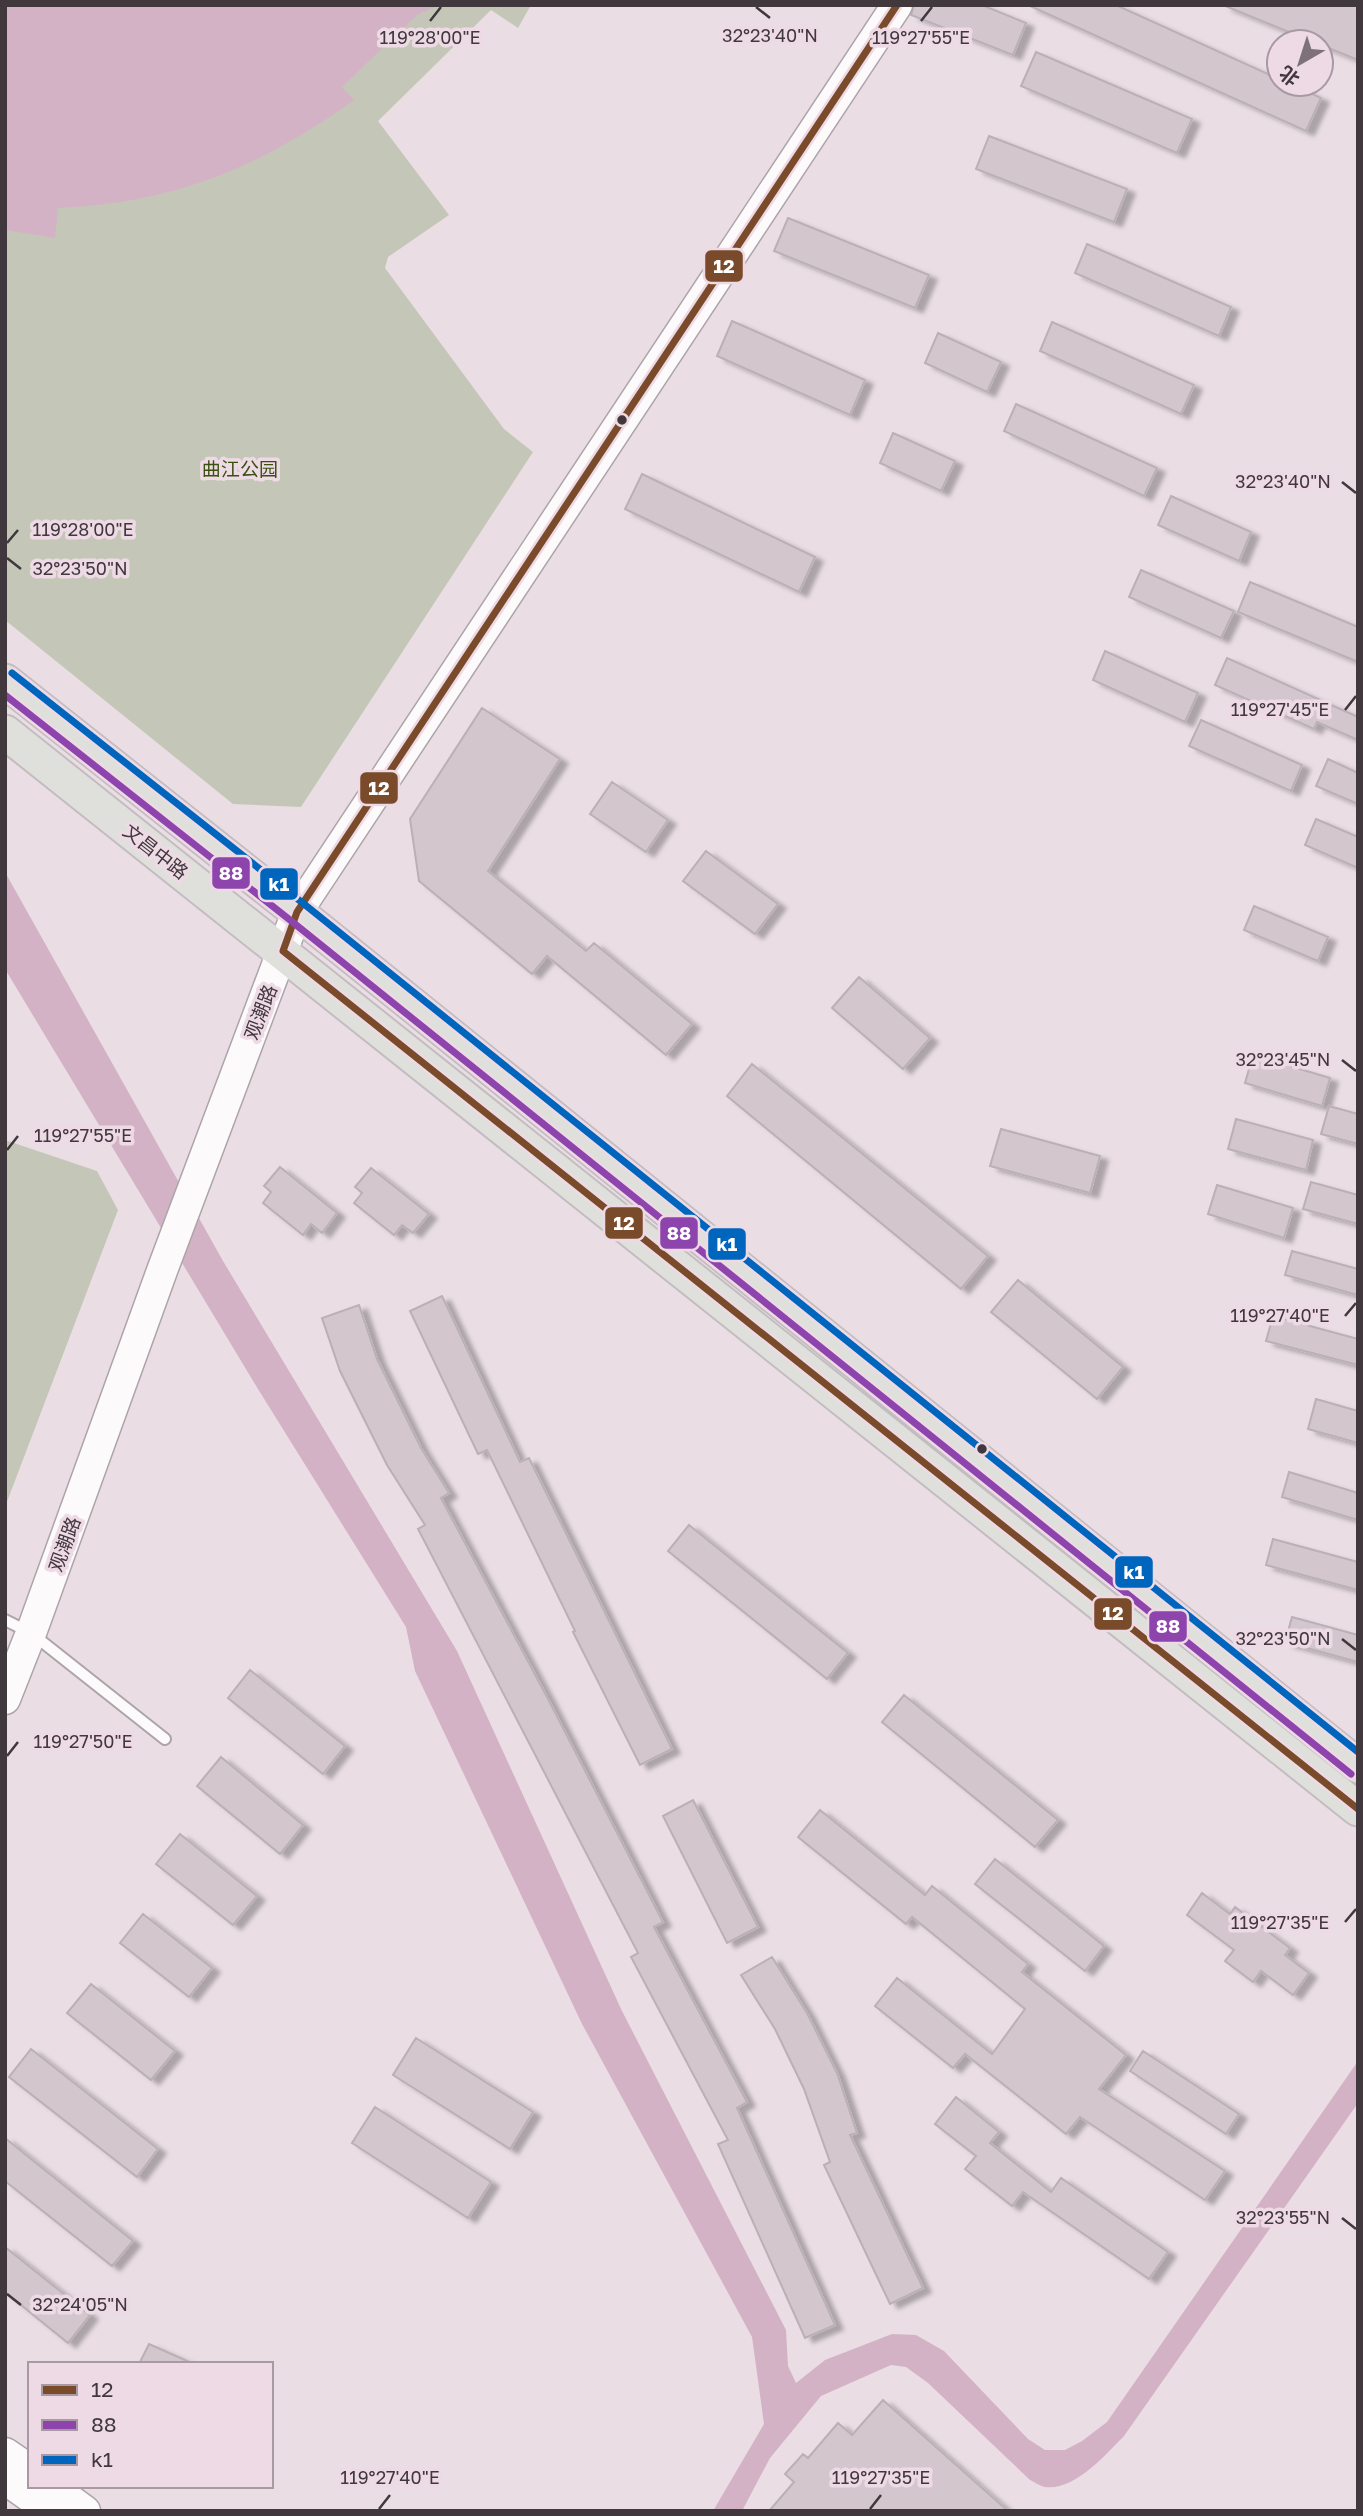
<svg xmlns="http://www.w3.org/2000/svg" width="1363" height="2516" font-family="'Golos Text','Noto Sans SC',sans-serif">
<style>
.green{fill:#c4c7b7}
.water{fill:#d4b2c6}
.building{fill:#d3c6cd;stroke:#bab0b5;stroke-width:2;filter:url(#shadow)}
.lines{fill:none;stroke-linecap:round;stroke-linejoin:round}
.lane-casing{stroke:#ada4a9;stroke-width:14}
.secondary-casing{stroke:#ada4a9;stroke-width:33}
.primary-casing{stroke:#c3bcc0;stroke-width:37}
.lane{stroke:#fcfafb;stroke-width:10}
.secondary{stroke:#fcfafb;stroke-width:30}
.primary{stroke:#dfe0db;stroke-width:33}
.bus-1-casing{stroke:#eedae5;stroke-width:12}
.bus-2-casing{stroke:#eedae5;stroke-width:12}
.bus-3-casing{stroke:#eedae5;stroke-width:12}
.bus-1{stroke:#7a4b2a;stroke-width:7}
.bus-2{stroke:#8e44ad;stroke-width:7}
.bus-3{stroke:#0065bd;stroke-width:7}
.ticks{fill:none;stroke:#40383d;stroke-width:2.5}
.bus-dot{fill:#40383d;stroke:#eedae5;stroke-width:2.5}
.labels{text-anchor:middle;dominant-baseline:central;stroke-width:7;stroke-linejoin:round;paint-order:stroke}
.park-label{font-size:19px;fill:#3a5010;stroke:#eedae5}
.street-label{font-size:19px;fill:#40383d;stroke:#eedae5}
.ticks-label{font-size:18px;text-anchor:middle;fill:#40383d;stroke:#eedae5;stroke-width:7;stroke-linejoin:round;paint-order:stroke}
.line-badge{stroke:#eedae5;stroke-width:2.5}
.badge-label{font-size:19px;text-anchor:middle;font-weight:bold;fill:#fff}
</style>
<defs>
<filter id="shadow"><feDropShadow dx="8" dy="4.5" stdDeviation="2" flood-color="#0004"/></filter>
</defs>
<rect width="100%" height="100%" fill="#eadee4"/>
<path class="green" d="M5 5H531L518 28 491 10 378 121 449 215 388 257 385 268 504 429 533 452 301 807 233 804 5 620Z
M5 1140 97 1171 118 1210 5 1507Z"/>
<path class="water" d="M5 5H439L417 15 342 87 354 100C261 167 174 203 58 208L55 238 5 230Z
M5 872 223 1261 457 1651 622 2011 786 2330 788 2366 796 2383 825 2360 892 2334 916 2335 944 2351 1028 2439 1045 2450H1065L1082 2441 1107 2422 1358 2061V2103L1124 2436C1106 2454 1075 2491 1045 2487 1040 2486 1034 2482 1030 2480L928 2383 906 2367 891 2365 821 2396 770 2458 742 2511H713L764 2424 752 2337 582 2024 415 1671 406 1627 258 1389 5 969Z"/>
<path class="building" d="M914 5H982L1026 23 1013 55 911 15Z
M1028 5H1116L1279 79V84H1291L1321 98 1306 131Z
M1223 5H1358V60L1321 45V42H1313Z
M1036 52 1192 119 1177 153 1021 86Z
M989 136 1127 189 1114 222 976 169Z
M788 218 929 275 915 308 774 251Z
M1087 244 1231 307 1219 336 1075 273Z
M732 321 865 380 850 415 717 356Z
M1052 322 1194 385 1181 414 1040 351Z
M938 333 1001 362 987 392 925 363Z
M1016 404 1157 468 1144 496 1004 431Z
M893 433 955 461 941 491 880 463Z
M642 474 815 557 799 592 625 509Z
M1171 496 1251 532 1239 561 1158 525Z
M1141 570 1234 611 1221 638 1129 597Z
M1250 582 1358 627V662L1238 612Z
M1105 651 1198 693 1185 722 1093 680Z
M1227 658 1358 717V740L1317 722 1314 729 1215 685Z
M482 708 560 759 488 871 586 951 594 943 692 1024 666 1055 547 956 532 974 419 881 410 819Z
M1201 720 1302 765 1291 791 1189 746Z
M1328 759 1358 773V804L1316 786Z
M612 782 668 820 646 852 590 814Z
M1316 819 1358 837V868L1305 845Z
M706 851 778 904 755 934 683 881Z
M1254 906 1328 937 1318 961 1244 930Z
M859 977 930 1038 903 1069 832 1008Z
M1253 1055 1330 1078 1322 1106 1245 1083Z
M752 1064 988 1256 961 1289 727 1096Z
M1329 1106 1358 1114V1144L1321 1134Z
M1236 1119 1313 1140 1306 1170 1228 1149Z
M1001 1129 1100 1156 1090 1193 990 1166Z
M280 1167 337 1213 322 1233 311 1224 303 1235 263 1203 271 1192 264 1186Z
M371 1168 429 1214 413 1233 402 1225 394 1235 354 1203 362 1193 355 1187Z
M1311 1182 1358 1195V1224L1303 1209Z
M1217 1185 1293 1208 1284 1238 1208 1214Z
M1292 1251 1358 1269V1295L1285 1275Z
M1018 1280 1123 1367 1097 1399 991 1312Z
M442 1296 520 1462 529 1458 672 1749 640 1765 573 1632 575 1631 487 1450 478 1454 410 1311Z
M359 1305 377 1359 421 1448 449 1493 441 1498 548 1699 663 1922 654 1927 747 2102 737 2108 835 2325 805 2338 718 2144 728 2140 631 1957 638 1953 418 1529 425 1525 387 1465 340 1371 322 1318Z
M1273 1316 1358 1339V1365L1266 1341Z
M1316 1399 1358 1411V1443L1308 1429Z
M1289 1472 1358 1493V1520L1282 1497Z
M689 1525 848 1653 827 1679 668 1551Z
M1273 1539 1358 1562V1590L1266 1565Z
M1292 1617 1358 1635V1662L1285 1642Z
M250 1670 345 1746 323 1774 228 1698Z
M904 1695 1058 1820 1035 1847 882 1722Z
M221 1757 303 1825 280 1854 197 1786Z
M693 1800 758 1927 727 1943 663 1816Z
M820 1810 925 1895 932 1886 1028 1964 1022 1972 1126 2055 1099 2089 1225 2171 1205 2200 1080 2117 1066 2134 965 2054 953 2068 875 2006 897 1978 992 2054 1025 2009 912 1917 906 1924 798 1837Z
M180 1834 257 1896 233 1925 156 1864Z
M995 1859 1104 1946 1085 1971 975 1884Z
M1202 1893 1230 1914 1235 1907 1290 1948 1285 1955 1309 1973 1293 1995 1261 1971 1253 1982 1225 1961 1234 1950 1187 1915Z
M143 1914 212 1968 189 1997 120 1943Z
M772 1957 807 2013 837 2073 857 2133 850 2135 923 2288 890 2304 824 2165 830 2162 804 2089 775 2029 741 1975Z
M91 1984 175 2051 151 2080 67 2013Z
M416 2038 533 2112 510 2149 393 2075Z
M31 2049 158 2149 137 2177 9 2077Z
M1143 2051 1239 2114 1226 2134 1130 2071Z
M956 2097 999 2132 990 2143 1051 2192 1061 2178 1168 2252 1149 2279 1023 2192 1012 2206 965 2169 976 2156 935 2124Z
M375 2107 491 2182 468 2218 352 2143Z
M5 2138 133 2241 112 2266 5 2181Z
M5 2247 90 2315 68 2343 5 2292Z
M149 2344 194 2364H139Z
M883 2400 1008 2511H769L794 2482 785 2474 803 2454 808 2458 838 2423 852 2435Z"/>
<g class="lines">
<g class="lane-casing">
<path id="lane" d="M5 1620 31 1633 165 1739"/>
</g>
<g class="secondary-casing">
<path id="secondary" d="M5 1699 31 1633 163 1268 297 912 897 5
M5 2453 30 2470
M5 2479 50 2511
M51 2486 85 2511"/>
</g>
<g class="primary-casing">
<path id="primary" d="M5 681 297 912 1358 1766
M5 732 1358 1809"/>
</g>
<use href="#lane" class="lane"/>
<use href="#secondary" class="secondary"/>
<use href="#primary" class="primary"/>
<g class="bus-1-casing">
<path id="bus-1" d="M897 5 297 912 283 951 1358 1809"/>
</g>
<g class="bus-2-casing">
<path id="bus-2" d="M5 695 290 920 1351 1774"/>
</g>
<g class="bus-3-casing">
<path id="bus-3" d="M12 673 304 904 1358 1752"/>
</g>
<use href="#bus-1" class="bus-1"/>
<use href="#bus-2" class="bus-2"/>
<use href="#bus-3" class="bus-3"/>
</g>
<path class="ticks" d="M756 7 770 18M430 21 441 7M921 21 932 7M1342 482 1356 493M7 543 18 530M7 558 21 569M1345 710 1356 696M1342 1060 1356 1071M7 1150 18 1136M1345 1316 1356 1303M1342 1639 1356 1650M7 1756 18 1742M1345 1922 1356 1909M1342 2218 1356 2229M7 2294 21 2305M379 2509 390 2495M870 2509 881 2495"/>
<g class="bus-dot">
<circle cx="622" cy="420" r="6"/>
<circle cx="982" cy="1449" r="6"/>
</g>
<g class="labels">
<g class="park-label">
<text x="240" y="468">曲江公园</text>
</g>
<g class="street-label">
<text transform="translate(156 851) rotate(38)">文昌中路</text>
<text transform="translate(260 1012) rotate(-69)">观潮路</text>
<text transform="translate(64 1544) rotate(-70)">观潮路</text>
</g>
</g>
<g class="ticks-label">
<text x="770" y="42">32°23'40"N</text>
<text x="430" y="44">119°28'00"E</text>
<text x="921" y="44">119°27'55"E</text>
<text x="1283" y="488">32°23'40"N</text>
<text x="83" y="536">119°28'00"E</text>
<text x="80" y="575">32°23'50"N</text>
<text x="1280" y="716">119°27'45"E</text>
<text x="1283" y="1066">32°23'45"N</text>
<text x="83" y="1142">119°27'55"E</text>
<text x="1280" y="1322">119°27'40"E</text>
<text x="1283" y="1645">32°23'50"N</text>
<text x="83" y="1748">119°27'50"E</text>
<text x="1280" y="1929">119°27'35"E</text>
<text x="1283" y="2224">32°23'55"N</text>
<text x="80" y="2311">32°24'05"N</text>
<text x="390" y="2484">119°27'40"E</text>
<text x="881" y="2484">119°27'35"E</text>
</g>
<g class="line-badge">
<rect x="704" y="249" width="40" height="34" rx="7" fill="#7a4b2a"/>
<rect x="359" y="771" width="40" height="34" rx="7" fill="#7a4b2a"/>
<rect x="211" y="856" width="40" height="34" rx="7" fill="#8e44ad"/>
<rect x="259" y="867" width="40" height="34" rx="7" fill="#0065bd"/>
<rect x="604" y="1206" width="40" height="34" rx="7" fill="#7a4b2a"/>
<rect x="659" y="1216" width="40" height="34" rx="7" fill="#8e44ad"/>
<rect x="707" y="1227" width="40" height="34" rx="7" fill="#0065bd"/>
<rect x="1114" y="1555" width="40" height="34" rx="7" fill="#0065bd"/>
<rect x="1093" y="1597" width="40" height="34" rx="7" fill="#7a4b2a"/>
<rect x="1148" y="1610" width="40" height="33" rx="7" fill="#8e44ad"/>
</g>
<g class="badge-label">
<text x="724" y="273">12</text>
<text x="379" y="795">12</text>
<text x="231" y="880">88</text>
<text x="279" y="891">k1</text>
<text x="624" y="1230">12</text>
<text x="679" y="1240">88</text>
<text x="727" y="1251">k1</text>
<text x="1134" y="1579">k1</text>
<text x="1113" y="1620">12</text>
<text x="1168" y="1633">88</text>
</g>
<rect width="1363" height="2516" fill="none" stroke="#40383d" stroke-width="14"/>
<rect x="28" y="2362" width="245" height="126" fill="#eedae5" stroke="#a899a2" stroke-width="2"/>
<rect x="42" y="2385" width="35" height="10" fill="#7a4b2a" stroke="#a899a2" stroke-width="2"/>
<text x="91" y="2397" font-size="21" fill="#40383d">12</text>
<rect x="42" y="2420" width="35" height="10" fill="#8e44ad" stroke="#a899a2" stroke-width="2"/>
<text x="91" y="2432" font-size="21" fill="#40383d">88</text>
<rect x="42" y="2455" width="35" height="10" fill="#0065bd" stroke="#a899a2" stroke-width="2"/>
<text x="91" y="2467" font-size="21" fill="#40383d">k1</text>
<g transform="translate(1300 63) rotate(219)"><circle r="33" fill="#eedae5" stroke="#a899a2" stroke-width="2"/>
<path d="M0-5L12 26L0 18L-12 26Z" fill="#7c7277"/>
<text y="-10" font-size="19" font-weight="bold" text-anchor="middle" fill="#40383d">北</text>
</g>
</svg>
